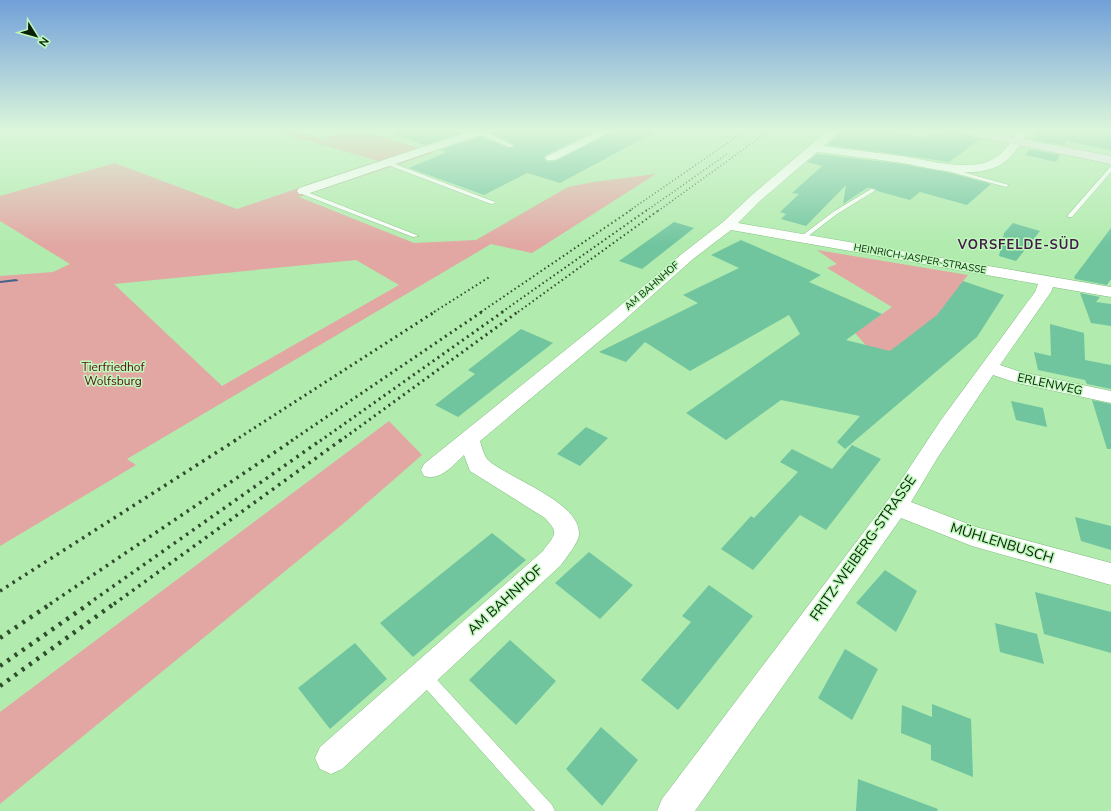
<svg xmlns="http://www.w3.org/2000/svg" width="1111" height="811" font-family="'Nunito Sans',sans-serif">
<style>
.green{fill:#e2a7a3;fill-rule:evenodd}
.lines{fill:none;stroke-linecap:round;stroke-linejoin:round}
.stream{fill:#46648b;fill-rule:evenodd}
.building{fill:#70c59f}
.service-casing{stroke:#82ba7f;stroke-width:1}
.minor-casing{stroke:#82ba7f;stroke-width:1}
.secondary-casing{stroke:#82ba7f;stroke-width:1}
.service{fill:#fff;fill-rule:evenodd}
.minor{fill:#fff;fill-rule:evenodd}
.secondary{fill:#f8e6f9;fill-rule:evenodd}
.rail-far4{stroke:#2f4c2d;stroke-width:1.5;stroke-dasharray:1 2.5;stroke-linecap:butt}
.rail-far3{stroke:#2f4c2d;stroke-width:2;stroke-dasharray:1.5 3;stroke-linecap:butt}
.rail-far2{stroke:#2f4c2d;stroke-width:3;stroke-dasharray:2 4;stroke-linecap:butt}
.rail-far1{stroke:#2f4c2d;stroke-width:3.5;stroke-dasharray:2.5 5;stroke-linecap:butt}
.rail{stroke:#2f4c2d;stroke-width:4.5;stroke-dasharray:3 6;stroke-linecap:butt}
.labels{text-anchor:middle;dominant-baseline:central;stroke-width:3;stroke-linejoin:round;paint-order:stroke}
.far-street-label{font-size:10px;fill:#0a2009;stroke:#bef8bb}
.park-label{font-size:12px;fill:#580910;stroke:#bef8bb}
.street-label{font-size:12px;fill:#0a2009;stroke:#bef8bb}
.far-district-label{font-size:13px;font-weight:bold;letter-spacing:1px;fill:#45184a;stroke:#bef8bb}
.near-street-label{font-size:14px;fill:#0a2009;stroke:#bef8bb}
</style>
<rect width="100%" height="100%" fill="#b1ebae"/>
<path class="green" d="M275 131H294L322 139 347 131H366L433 153 299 197 414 243 476 240 568 187 593 182 656 174 532 253 491 244 127 459 136 465 0 546V276L53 272 70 264 0 221V196L115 163 237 209 378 161ZM356 260 399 285 222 386 114 284Z
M817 250 968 275 963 281V310L879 360 855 333 892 307 827 268 837 264Z
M389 421 422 455 344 523 0 804V712Z"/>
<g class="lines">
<path class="stream" d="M16 279 18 280V281L0 283V281Z"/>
</g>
<path class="building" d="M396 131H465L424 145 396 135Z
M488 131H595L546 155 544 158 547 162 556 161 614 131H657L560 183 527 173 484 195 409 168 447 152 441 150 481 136 508 148 515 147V145Z
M844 131H893L927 138 932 133 944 135V131H958L964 135 980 139 949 162 902 155 827 145Z
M1039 131H1111V150L1066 141 1064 145 1034 140Z
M1029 149 1060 155 1056 162 1025 155Z
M817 154 902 164 950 173 991 184 967 205 920 192 910 200 877 191 876 189 871 188H867L843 204 846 185 806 226 781 219 786 214 780 212 799 194 792 193 822 166 807 162Z
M674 222 694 228 642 269 619 261Z
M1013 223 1040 231 1016 261 999 256 1004 233Z
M1111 228V279L1107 285 1075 279 1074 277Z
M741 240 821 275 809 282 882 314 846 340 890 351 937 315 963 281 1004 295 977 337 845 449 837 442 860 416 781 400 726 440 686 413 800 334 789 315 690 371 645 342 626 362 599 352 698 303 683 295 739 268 711 255Z
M1080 293 1100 297 1096 302 1111 304V326L1091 323Z
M1050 324 1084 333 1085 360 1111 365V389L1087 384 1085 380 1038 370 1034 352 1051 356Z
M521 329 553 343 458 417 435 405 475 374 468 370Z
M1092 400 1111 404V449H1107Z
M1011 401 1043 408 1047 427 1016 420Z
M586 427 608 438 580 466 557 454Z
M852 445 881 459 826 530 800 515 753 570 721 549 751 516 754 518 798 472 780 462 792 449 832 469Z
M1075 517 1111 526V550L1081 541Z
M492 533 526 560 413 657 380 623Z
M589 552 633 585 600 619 555 583Z
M885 570 917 591 896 632 856 603Z
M709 585 753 616 678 710 641 680 691 622 682 616Z
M1035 592 1111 612V653L1044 634Z
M995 623 1037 634 1044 664 1000 652Z
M510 640 556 681 516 725 469 680Z
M355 643 387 679 330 729 298 688Z
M845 649 878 669 852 720 818 698Z
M932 704 971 719 973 777 931 760V745L901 733 902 705 932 717Z
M601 727 638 760 602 806 566 769Z
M858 779 938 809 937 811H856Z"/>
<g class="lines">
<g class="service-casing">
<path id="service" d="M478 131H483L514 146 509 147 478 133Z
M387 161 495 202 496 203 491 204 385 164 384 163Z
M950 164 955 170 1009 185 1006 187 951 172 947 166Z
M1111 166V172L1072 217H1068V215Z
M303 189 307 192 419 236 413 237 302 194 300 191Z
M871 189 876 190 837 214 803 240H799V238L833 212Z
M424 669 429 671 552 805 555 811H535L419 681 417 676 419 671Z"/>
</g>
<g class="minor-casing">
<path id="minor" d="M471 131H487L486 133 307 194H299L297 191 299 188Z
M599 131H613L555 160H547L545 158 547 156Z
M827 131H839L823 146C849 149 876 153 902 156 924 160 968 171 989 161 1002 156 1011 143 1019 131H1029C1020 144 1011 161 996 167 967 179 931 168 902 163 873 159 845 155 817 152L761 200 738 223 1111 287V297L1053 287 1051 292 1000 365 1021 372 1111 391V403L1017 383 993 375 938 457 911 502 976 527 1111 563V585L972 546 901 518 695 811H657L662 799 888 500 941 420 1035 292 1038 284 731 230 693 259 621 323 480 441C482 447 484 457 489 461 510 479 580 502 579 534 579 542 566 558 561 565L342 769 331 774 320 769 315 758 320 747 543 551C555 534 560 534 545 518L470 471 464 455C452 466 441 481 424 476L421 470 424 464 609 315 683 253 723 222 753 194Z"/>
</g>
<g class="secondary-casing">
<path id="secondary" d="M959 131H983L1111 156V164L964 134Z"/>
</g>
<use href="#service" class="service"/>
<use href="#minor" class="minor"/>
<use href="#secondary" class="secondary"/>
<path class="rail-far4" d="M629 211 745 131
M646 211 727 154
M658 211 769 131"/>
<path class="rail-far3" d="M434 312 491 276
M481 312 631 210
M502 312 647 210
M518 312 659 210"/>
<path class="rail-far2" d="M234 441 436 311
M291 441 483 311
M320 441 504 311
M340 441 519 311"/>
<path class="rail-far1" d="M0 591 236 440
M50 604 293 440
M88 604 321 440
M114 604 341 440"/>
<path class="rail" d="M0 638 52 603
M0 666 90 603
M0 686 115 603"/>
</g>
<linearGradient id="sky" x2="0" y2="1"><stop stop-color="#71a0d9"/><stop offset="0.53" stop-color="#dcf6db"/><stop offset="1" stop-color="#dcf6db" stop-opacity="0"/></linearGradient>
<rect width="1111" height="245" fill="url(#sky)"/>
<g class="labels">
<g class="far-street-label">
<text transform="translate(920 259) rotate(10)">HEINRICH-JASPER-STRASSE</text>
<text transform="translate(652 286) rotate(-41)">AM BAHNHOF</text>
</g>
<g class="park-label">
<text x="113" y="367">Tierfriedhof<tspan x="113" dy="14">Wolfsburg</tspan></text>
</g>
<g class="street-label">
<text transform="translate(1050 384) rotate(12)">ERLENWEG</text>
</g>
<g class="far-district-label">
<text x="1019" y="245">VORSFELDE-SÜD</text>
</g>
<g class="near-street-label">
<text transform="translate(1002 543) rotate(17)">MÜHLENBUSCH</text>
<text transform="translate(863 548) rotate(-55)">FRITZ-WEIBERG-STRASSE</text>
<text transform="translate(505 600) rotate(-42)">AM BAHNHOF</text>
</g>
</g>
<g transform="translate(36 36) rotate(127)" stroke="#bef8bb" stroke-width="3" paint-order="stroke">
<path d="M0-3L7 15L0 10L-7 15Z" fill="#0a2009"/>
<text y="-6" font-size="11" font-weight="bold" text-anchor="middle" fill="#0a2009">N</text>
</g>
</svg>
